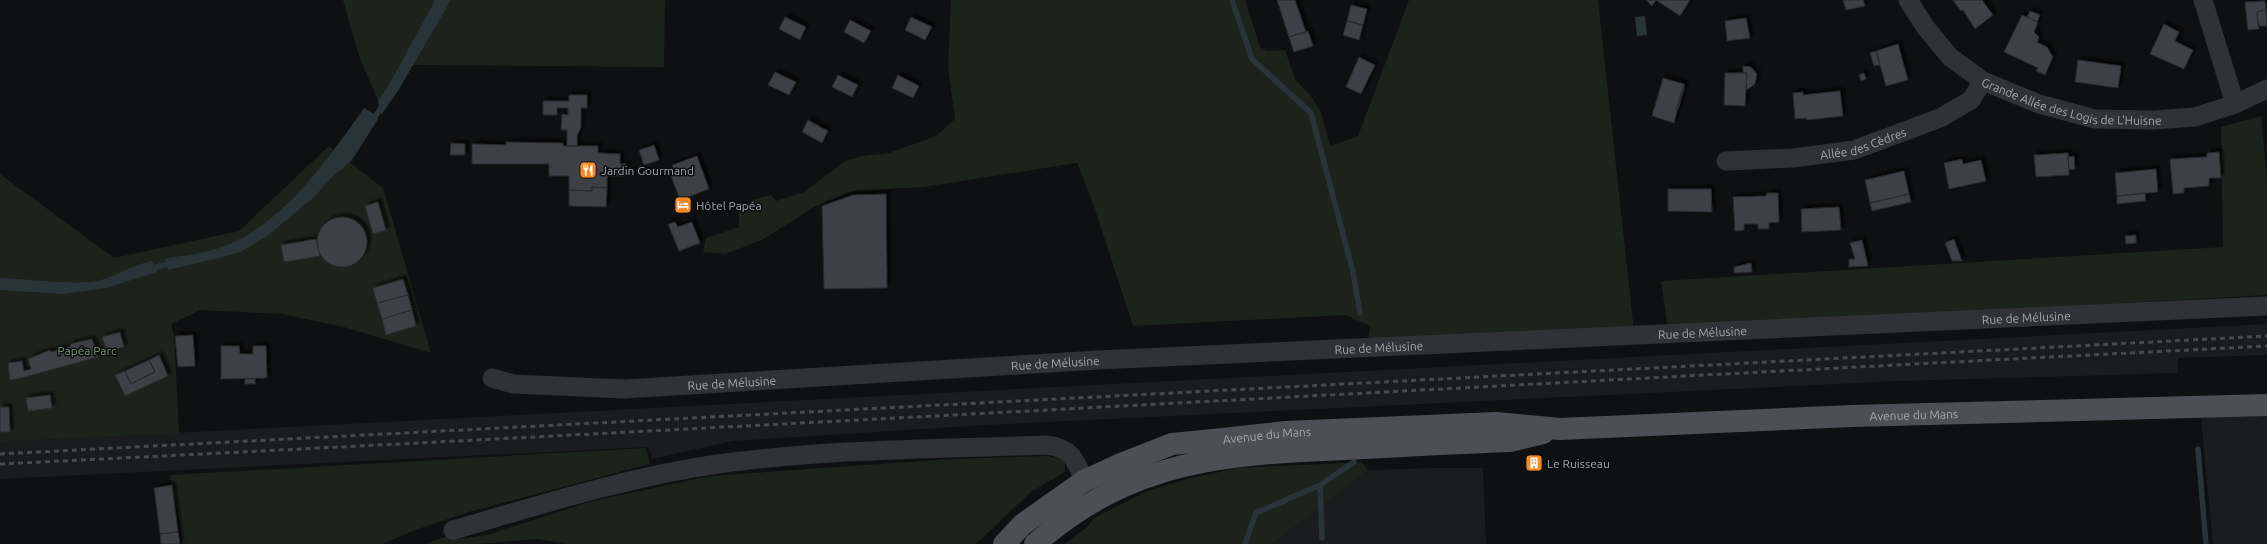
<svg xmlns="http://www.w3.org/2000/svg" width="2267" height="544" font-family="Ubuntu,sans-serif">
<style>
.built{fill:#1b1c1e}
.green{fill:#1c231c}
.water{fill:#293439}
.lines{fill:none;stroke-linecap:round;stroke-linejoin:round}
.stream{stroke:#293439;stroke-width:5.5}
.building{fill:#3e4044;stroke:#292a2d;filter:url(#shadow)}
.minor{stroke:#303236;stroke-width:19}
.primary{stroke:#4c5055;stroke-width:22}
.rail{stroke:#474a4f;stroke-width:3;stroke-dasharray:5 4;stroke-linecap:butt}
.labels{text-anchor:middle;dominant-baseline:central;stroke-width:3;stroke-linejoin:round;paint-order:stroke}
.street-label{font-size:12px;fill:#a0a9b2;stroke:#0a0b0c}
.poi-label{font-size:12px;fill:#a0a9b2;stroke:#0a0b0c;text-anchor:start}
.park-label{font-size:12px;fill:#7b9d77;stroke:#0a0b0c}
</style>
<defs>
<filter id="shadow"><feDropShadow dx="3.5" dy="-3.5" stdDeviation="1" flood-color="#0009"/></filter>
</defs>
<rect width="100%" height="100%" fill="#0f1011"/>
<path class="built" d="M2267 324V355L2178 358V373L1900 381 986 425 733 441 652 459 649 447 0 479V442Z
M2267 405V544H2213L2200 406Z
M1436 468H1483L1486 544H1268L1368 470Z"/>
<path class="green" d="M343 0H435L387 88 378 101 359 56Z
M451 0H665L664 67 413 65Z
M951 0H1245L1260 47 1267 51 1285 50 1295 79 1311 96 1321 112 1330 146 1358 136 1409 0H1598L1634 331 1368 342 1370 326 1345 315 1133 326 1094 206 1077 163 923 187 852 191 814 207 762 240 725 254 703 252 706 238 739 227V210L752 200 771 195 776 201 804 192 845 161 862 156 889 153 936 136 955 119 948 68Z
M2261 116 2267 179V295L1668 328 1661 281 2223 247 2221 127Z
M329 146 383 188 431 353 344 327 282 314 200 310 171 324 174 335 179 433 0 442V174L114 258 239 231Z
M646 448 650 464 472 511 418 529 382 544H183L170 475Z
M1047 456 1065 460V472L1031 492 976 544H565L539 539 479 544H426L452 534 458 539 486 535 593 501 710 476 951 459Z
M1362 462 1368 470 1271 544H1065L1087 527 1094 518 1148 491 1187 479 1238 468Z"/>
<path class="water" d="M435 0H451L398 91 381 115 378 101 387 88Z
M1645 16 1647 35 1637 36 1635 17Z
M364 108 376 115 378 119 352 160 332 177 314 197 266 237 240 252 223 257 168 270 164 259C183 255 204 254 222 247 283 225 328 159 364 108Z
M152 261 157 272 106 288 85 291 63 294 0 290V278C28 279 63 284 90 282 112 280 130 265 152 261Z"/>
<g class="lines">
<path class="stream" d="M1232 0 1252 59 1311 113 1353 272 1360 313
M373 120 383 104
M148 269 172 263
M2198 449 2206 544
M1322 538 1320 485 1354 462
M1245 544 1256 513 1320 485"/>
</g>
<path class="building" d="M1277 0H1295L1306 32 1289 37Z
M1646 0H1656L1652 6Z
M1656 0H1690L1680 16Z
M1843 0H1863L1865 6 1846 10Z
M1953 0H1982L1993 15 1975 29 1963 10 1961 11Z
M2265 1 2266 10 2257 12 2259 29 2248 30 2245 2Z
M1351 5 1367 9 1363 25 1347 21Z
M2266 10 2267 26H2258L2257 12Z
M2030 11 2040 15 2037 22 2027 17Z
M2022 15 2038 22 2034 32 2039 37 2037 42 2047 47 2053 57 2045 75 2036 71 2038 68 2004 52Z
M785 17 806 27 800 40 779 29Z
M911 17 932 27 925 40 905 30Z
M1746 18 1750 38 1727 41 1725 21Z
M850 20 871 31 864 43 844 32Z
M1347 21 1363 25 1359 40 1343 35Z
M2164 24 2179 32 2175 41 2193 50 2184 69 2150 54Z
M1308 31 1313 46 1294 52 1289 37Z
M1898 44 1908 80 1886 86 1876 51Z
M1876 51 1880 65 1874 66 1870 53Z
M1359 57 1375 65 1361 94 1346 87Z
M2078 60 2121 66 2118 88 2075 82Z
M1743 66 1751 67 1757 74 1755 84 1748 89H1746L1747 73H1743Z
M775 72 796 82 789 95 768 85Z
M1725 73H1747L1745 106 1724 105Z
M1864 73 1866 79 1861 81 1859 75Z
M838 75 858 85 852 97 832 87Z
M898 75 919 86 913 98 892 88Z
M1663 78 1684 84 1674 123 1652 116Z
M1684 84 1685 85 1678 110 1676 109Z
M1840 91 1843 116 1807 120 1806 118 1795 119 1793 93 1803 92V95Z
M569 95H587V108H581V127L577 136V146H567V130H561L562 114 568 115V108H557V115H543V101H569Z
M808 120 828 131 822 143 802 132Z
M506 142 563 143V146H598V153L620 154V164H626V176H607V188L592 187V191L569 190V176H549V164H472V144L506 145Z
M451 143 465 144V155H450Z
M654 145 659 160 644 165 639 150Z
M2219 152 2221 178H2209V186L2184 188V193L2173 194 2170 159 2207 157V153Z
M2068 153 2069 175 2036 177 2034 155Z
M697 156 709 189 680 200 671 176 676 174 672 165Z
M2074 156 2075 169 2069 170 2068 157Z
M1962 159 1963 164 1981 160 1986 181 1949 189 1944 163Z
M2156 169 2158 192 2117 196 2115 173Z
M1904 171 1909 194 1870 203 1865 180Z
M592 187 607 188 606 207 569 206V190L592 191Z
M1668 189H1711L1712 212 1668 211Z
M1767 193H1778L1779 222 1769 223V229H1758V224H1744V230L1735 231 1733 197 1766 196Z
M2145 193 2146 201 2117 204V196Z
M886 194 887 288 824 289 822 206 853 195Z
M1909 194 1911 202 1872 211 1870 203Z
M378 202 386 230 373 234 365 206Z
M1839 207 1841 230 1802 232 1801 209Z
M317 242a25 25 0 1 1 50 0a25 25 0 1 1-50 0Z
M675 222 678 227 692 222 700 243 679 251 668 224Z
M2136 235V243L2126 244 2125 236Z
M316 239 320 256 284 262 281 245Z
M1954 239 1962 261H1952L1945 243Z
M1862 240 1868 266 1849 267V259H1855L1850 243Z
M1751 263 1752 272 1734 273V267Z
M403 279 408 295 377 303 373 288Z
M408 295 412 310 382 319 377 303Z
M412 310 416 326 386 335 382 319Z
M120 332 124 347 107 352 102 337Z
M193 335 195 366 178 367 175 336Z
M92 339 98 357 25 377 10 380 8 363 22 361 24 371 31 369 28 359 50 350 51 352 71 346 70 344Z
M221 346H239L240 354H253V346H266L267 378 221 379Z
M159 355 168 376 125 396 115 375 125 371 131 384 155 372 149 360Z
M149 360 155 372 131 384 125 371Z
M245 379H255V384H245Z
M50 395 52 408 28 411 26 398Z
M0 407H9L10 432H0Z
M1530 459H1538L1539 466 1530 467Z
M172 485 178 532 160 534 154 488Z
M178 532 180 544H161L160 534Z"/>
<g class="lines">
<g class="minor">
<path id="s1" d="M1908 0 1926 28 1950 57 1983 81 2039 104 2095 119 2154 120 2195 117 2235 104 2267 89"/>
<path d="M2203 0 2235 104"/>
<path id="s2" d="M1726 161 1793 158 1854 150 1940 118 1971 100 1983 81"/>
<path id="s3" d="M492 378 513 384 624 389 1098 360 2267 306"/>
<path d="M453 530C540 505 628 477 718 464 826 449 938 449 1047 445 1071 448 1076 460 1084 481"/>
</g>
<g class="primary">
<path id="s4" d="M1004 544 1023 524 1084 481 1121 464 1172 444 1213 440 1286 432 1496 423 1560 429 1852 416 2267 405"/>
<path d="M1035 544C1132 459 1224 454 1346 449 1401 446 1455 443 1510 441L1543 433"/>
</g>
<path class="rail" d="M0 454 2267 336
M0 464C756 427 1511 384 2267 346"/>
</g>
<defs>
<g id="restaurant-square" transform="scale(0.9)"><rect x="-9" y="-9" width="18" height="18" rx="4" fill="#f28926" stroke="#0a0b0c"/><path d="M-5-6h1v4h1v-4h1v4h1v-4h1v5L-1.5 .5V6h-2V.5L-5-1ZM5-6V6H3V1.5H1.5Q1.5-4 5-6Z" fill="#fff"/></g>
<g id="hotel-square" transform="scale(0.9)"><rect x="-9" y="-9" width="18" height="18" rx="4" fill="#f28926" stroke="#0a0b0c"/><path d="M-6-4.5h1.5V1H6V5H4.5V3h-9V5H-6ZM-4 0a1.8 1.8 0 1 1 3.6 0ZM.5 0V-2.5h3Q6-2.5 6 0Z" fill="#fff"/></g>
<g id="building-square" transform="scale(0.9)"><rect x="-9" y="-9" width="18" height="18" rx="4" fill="#f28926" stroke="#0a0b0c"/><path d="M-4-6H4V6H1V3H-1V6H-4ZM-2.5-4.3h1.7v1.8h-1.7ZM.8-4.3h1.7v1.8H.8ZM-2.5-1h1.7V.8h-1.7ZM.8-1h1.7V.8H.8Z" fill="#fff"/></g>
</defs>
<g fill-rule="evenodd">
<use href="#restaurant-square" x="588" y="170"/>
<use href="#hotel-square" x="683" y="205"/>
<use href="#building-square" x="1534" y="463"/>
</g>
<g class="labels">
<g class="street-label">
<text stroke="none"><textPath href="#s1" startOffset="204">Grande Allée des Logis de L'Huisne</textPath></text>
<text stroke="none"><textPath href="#s2" startOffset="139">Allée des Cèdres</textPath></text>
<text stroke="none"><textPath href="#s3" startOffset="1537">Rue de Mélusine</textPath></text>
<text stroke="none"><textPath href="#s3" startOffset="1213">Rue de Mélusine</textPath></text>
<text stroke="none"><textPath href="#s3" startOffset="889">Rue de Mélusine</textPath></text>
<text stroke="none"><textPath href="#s3" startOffset="565">Rue de Mélusine</textPath></text>
<text stroke="none"><textPath href="#s3" startOffset="241">Rue de Mélusine</textPath></text>
<text stroke="none"><textPath href="#s4" startOffset="941">Avenue du Mans</textPath></text>
<text stroke="none"><textPath href="#s4" startOffset="293">Avenue du Mans</textPath></text>
</g>
<g class="poi-label">
<text x="601" y="170">Jardin Gourmand</text>
<text x="696" y="205">Hôtel Papéa</text>
<text x="1547" y="463">Le Ruisseau</text>
</g>
<g class="park-label">
<text x="87" y="350">Papéa Parc</text>
</g>
</g>
</svg>
